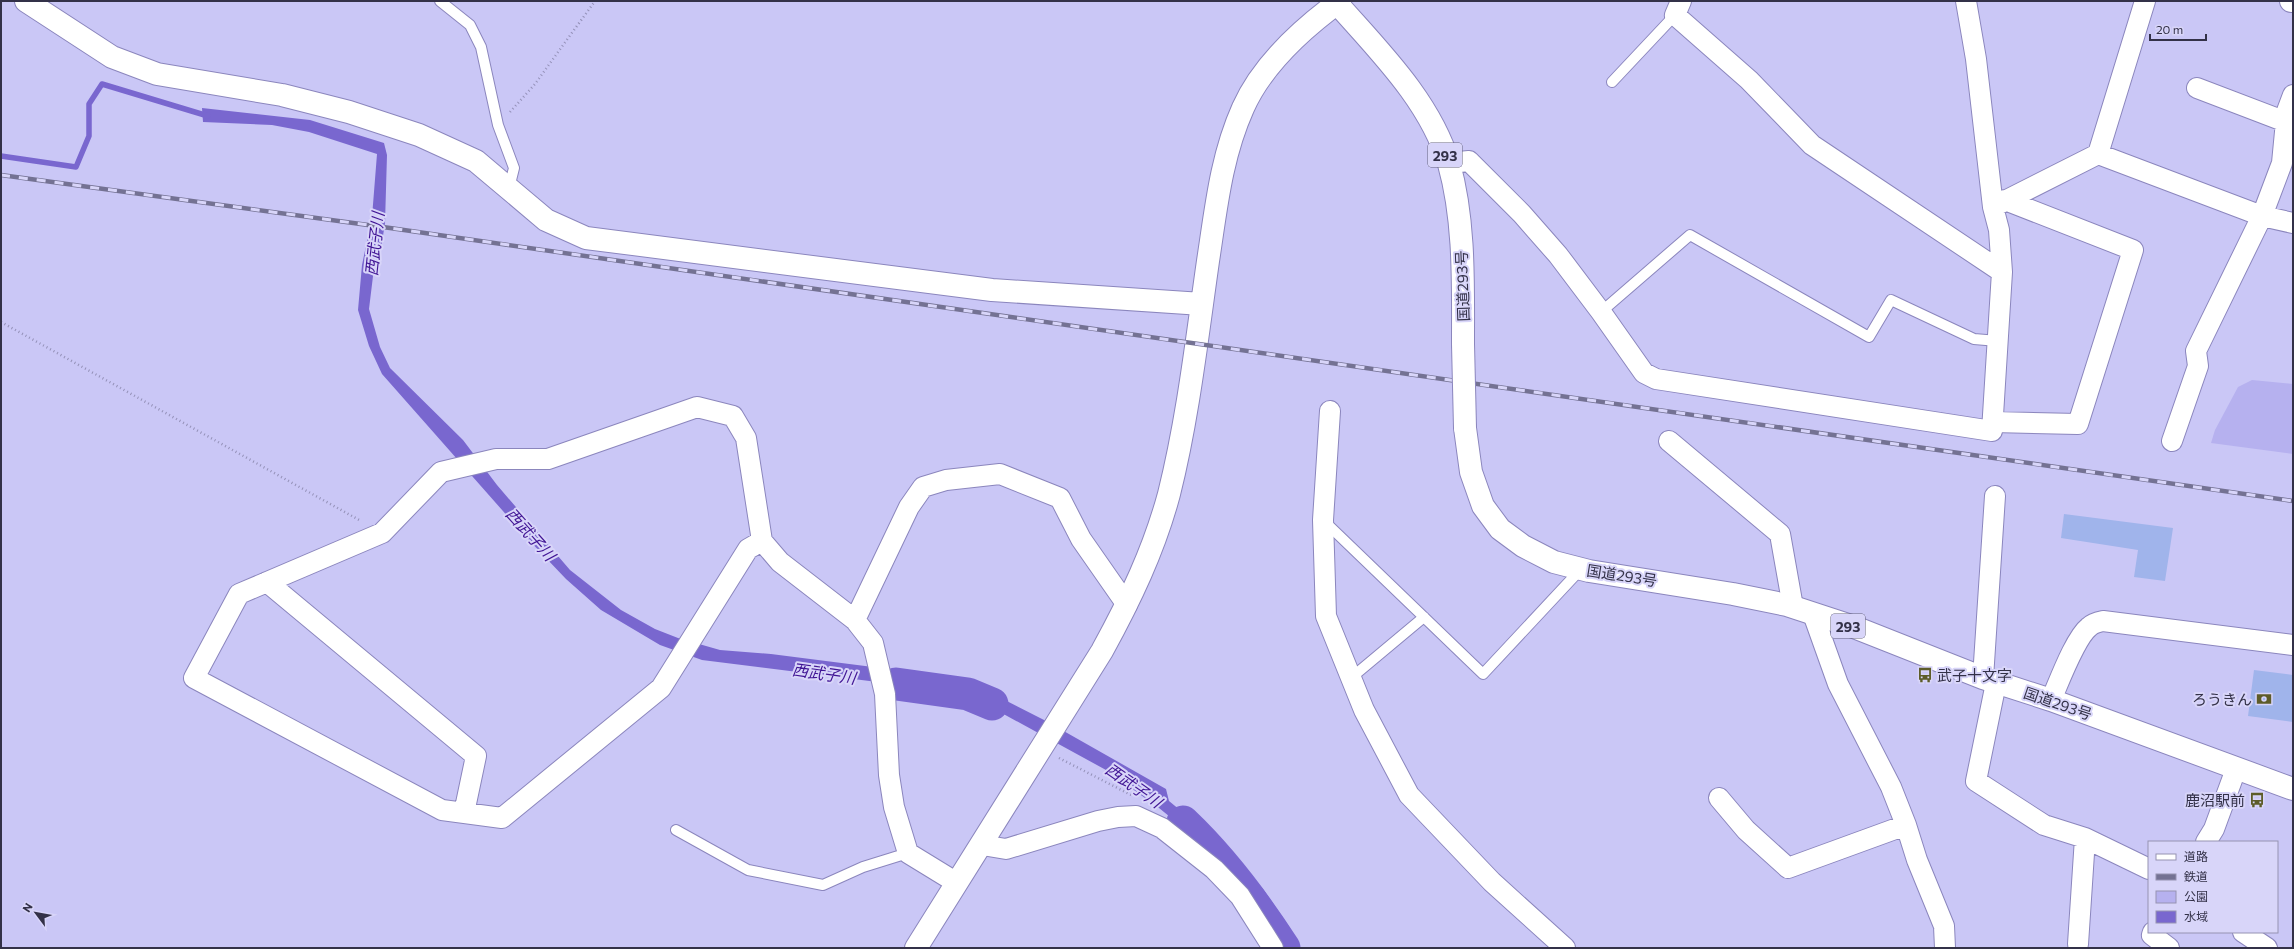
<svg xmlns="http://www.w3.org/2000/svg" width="2294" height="949" font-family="Commissioner,'Noto Sans JP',sans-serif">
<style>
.green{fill:#b6b1ef}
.water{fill:#7967cf}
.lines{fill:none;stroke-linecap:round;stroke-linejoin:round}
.stream{stroke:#7967cf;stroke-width:5.5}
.river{stroke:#7967cf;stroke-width:33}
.building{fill:#a0b4eb}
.lane-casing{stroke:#8b86bd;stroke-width:12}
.street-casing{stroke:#8b86bd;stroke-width:22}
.secondary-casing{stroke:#8b86bd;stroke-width:24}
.highway-casing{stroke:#8b86bd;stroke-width:24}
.path{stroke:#9491b8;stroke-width:2.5;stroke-dasharray:1 3;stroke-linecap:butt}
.lane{stroke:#fff;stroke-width:10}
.street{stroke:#fff;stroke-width:20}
.secondary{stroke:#fff;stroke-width:22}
.highway{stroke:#fff;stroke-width:22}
.rail-casing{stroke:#747293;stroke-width:4.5}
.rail{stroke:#d8d5f9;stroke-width:3;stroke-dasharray:9;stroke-linecap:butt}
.highway-bridge-casing{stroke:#8b86bd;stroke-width:24;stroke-linecap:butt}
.highway-bridge{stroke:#fff;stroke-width:22}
.labels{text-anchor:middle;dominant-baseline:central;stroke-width:4;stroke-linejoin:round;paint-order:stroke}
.shield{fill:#d8d5f9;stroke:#64627d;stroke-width:1}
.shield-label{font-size:14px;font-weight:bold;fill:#333148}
.street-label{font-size:15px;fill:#333148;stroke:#d8d5f9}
.poi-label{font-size:15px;fill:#333148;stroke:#d8d5f9;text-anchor:end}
.water-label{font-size:16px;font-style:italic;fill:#401494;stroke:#d8d5f9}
</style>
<rect width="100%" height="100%" fill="#cac7f6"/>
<path class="green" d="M2252 380 2293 384V454L2211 443 2215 430 2238 387Z"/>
<path class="water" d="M202 108 310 120 384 143 387 155 385 223 380 255 374 268 369 309 380 347 390 368 463 440 497 485 570 570 621 610 655 629 678 638 720 650 771 654 912 672 945 679 993 694 1046 721 1166 789 1169 801 1215 839 1263 889 1290 928 1298 948H1287L1266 912 1222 859 1159 808 1106 770 998 711 949 691 702 660 660 645 601 610 566 579 525 536 382 374 369 346 358 310 362 265 372 217 377 154 309 132 272 125 203 122Z"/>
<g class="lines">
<path class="stream" d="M1 156 76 167 89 136V104L102 84 208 116"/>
<path class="river" d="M896 684 968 694 992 704
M1183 822C1222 859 1255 903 1284 948"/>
</g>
<path class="building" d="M2064 514 2173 528 2165 581 2134 577 2138 550 2061 538Z
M2254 670 2293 675V722L2248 716Z"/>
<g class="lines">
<g class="lane-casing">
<path id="lane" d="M440 1 470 25 481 47 498 125 514 168 509 188
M1612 82 1675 15
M1601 312 1690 235 1869 337 1891 300 1974 339 1998 341
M1323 520 1483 674 1581 569
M1351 678 1424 617
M676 830 748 870 823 885 863 867 908 853"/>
</g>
<g class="street-casing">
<path id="street" d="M1681 1 1675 15 1749 80 1812 145 2002 272
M2197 88 2286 122
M2293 95 2287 111 2282 163 2262 216 2293 223
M2098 154 2145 1
M1449 163 1469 161 1522 214 1558 255 1601 312 1644 373 1656 379 1992 431 2002 272 1999 230 1993 207 1976 59 1966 1
M1993 207 2098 154 2262 216 2196 351 2198 366 2172 441
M697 407 733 416 746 438 762 541 748 549 661 688 502 818 442 810 194 678 239 594 382 533 441 472 496 459H548Z
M1330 411 1323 520 1326 616 1364 710 1409 795 1492 882 1565 948
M1993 422 2078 424 2133 250 2005 200
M1669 441 1780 534 1793 607
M762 541 780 562 855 620 873 643 885 694 889 775 894 807 908 853 957 883
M267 582 476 756 464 813
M1813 614 1838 684 1891 787 1906 825 1917 860 1944 926 1945 948
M855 620 909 507 923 487 946 480 1000 474 1060 498 1081 539 1127 605
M1983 678 1995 496
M1996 683 1976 781 2044 825 2085 838 2149 869
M2051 700C2059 682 2075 638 2089 627 2093 623 2098 622 2103 621L2293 645
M1719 798 1746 830 1788 868 1906 825
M2206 842 2214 829 2236 769
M982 845 1006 849 1098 821 1118 817 1136 816 1162 828 1214 869 1240 896 1273 948
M2153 932 2152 935 2169 948
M2243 932 2267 948
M2078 944 2085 838"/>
</g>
<g class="secondary-casing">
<path id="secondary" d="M26 1 112 57 157 74 282 95 349 112 419 135 476 161 546 220 586 238 992 290 1202 304
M2291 1H2293
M916 948 1102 651C1130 600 1154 550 1169 494 1188 418 1197 338 1208 261 1216 209 1221 157 1243 108 1262 65 1303 28 1340 1"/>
</g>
<g class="highway-casing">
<path id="highway" d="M1335 1C1377 49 1430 100 1449 164 1465 221 1463 285 1463 344
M1465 428 1471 472 1483 506 1500 529 1523 546 1554 562 1589 571 1733 594 1787 605 1854 627 1983 678 2051 700 2293 789"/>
</g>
<path class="path" d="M510 112 535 84 595 1
M1 322 361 521
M1059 758 1133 796"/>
<use href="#lane" class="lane"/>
<use href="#street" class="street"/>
<use href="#secondary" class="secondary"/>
<use href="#highway" class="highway"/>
<g class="rail-casing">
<path id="rail" d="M1 175 390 228 2293 501"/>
</g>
<use href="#rail" class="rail"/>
<g class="highway-bridge-casing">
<path id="highway-bridge" d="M1463 344 1465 428"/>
</g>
<use href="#highway-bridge" class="highway-bridge"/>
</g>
<defs>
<g id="bus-bare" transform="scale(1.2)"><path d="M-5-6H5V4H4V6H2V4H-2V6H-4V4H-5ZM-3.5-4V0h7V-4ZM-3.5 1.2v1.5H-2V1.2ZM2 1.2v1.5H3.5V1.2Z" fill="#5d5c29" stroke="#d8d5f9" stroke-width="2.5" paint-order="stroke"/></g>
<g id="bank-bare" transform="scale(1.2)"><path d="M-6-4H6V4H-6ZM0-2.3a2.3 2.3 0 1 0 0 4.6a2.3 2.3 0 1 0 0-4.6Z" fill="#5d5c29" stroke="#d8d5f9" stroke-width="2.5" paint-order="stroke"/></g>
</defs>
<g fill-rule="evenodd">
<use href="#bus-bare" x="1925" y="675"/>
<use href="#bank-bare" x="2264" y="699"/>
<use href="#bus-bare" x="2257" y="800"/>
</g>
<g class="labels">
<g class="shield">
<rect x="1428" y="143" width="34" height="24" rx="3"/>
<rect x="1831" y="614" width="34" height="24" rx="3"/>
</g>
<g class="shield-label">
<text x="1445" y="155">293</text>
<text x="1848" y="626">293</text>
</g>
<g class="street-label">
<text transform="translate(1462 286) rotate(-92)">国道293号</text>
<text transform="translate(1622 575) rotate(9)">国道293号</text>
<text transform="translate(2058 703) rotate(19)">国道293号</text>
</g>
<g class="poi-label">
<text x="1937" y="675" text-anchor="start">武子十文字</text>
<text x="2252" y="699">ろうきん</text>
<text x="2245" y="800">鹿沼駅前</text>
</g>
<g class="water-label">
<text transform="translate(374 244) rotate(-84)">西武子川</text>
<text transform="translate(531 534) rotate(48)">西武子川</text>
<text transform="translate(824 673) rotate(8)">西武子川</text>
<text transform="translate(1134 785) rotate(35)">西武子川</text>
</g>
</g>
<rect width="2294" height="949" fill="none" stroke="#333148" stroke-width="4"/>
<rect x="2148" y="841" width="130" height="92" fill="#d8d5f9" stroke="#9693b2"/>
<rect x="2156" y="854" width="20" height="6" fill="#ffffff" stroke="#9693b2"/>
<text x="2184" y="861" font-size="12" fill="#333148">道路</text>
<rect x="2156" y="874" width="20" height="6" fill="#747293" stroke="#9693b2"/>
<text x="2184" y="881" font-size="12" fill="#333148">鉄道</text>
<rect x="2156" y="891" width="20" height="12" fill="#b6b1ef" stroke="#9693b2"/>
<text x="2184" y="901" font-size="12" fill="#333148">公園</text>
<rect x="2156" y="911" width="20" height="12" fill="#7967cf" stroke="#9693b2"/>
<text x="2184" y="921" font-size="12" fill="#333148">水域</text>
<g transform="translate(36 913) rotate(302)" stroke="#d8d5f9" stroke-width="3" paint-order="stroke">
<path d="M0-3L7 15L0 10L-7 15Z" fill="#333148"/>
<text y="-6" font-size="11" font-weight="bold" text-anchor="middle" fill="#333148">N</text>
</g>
<path d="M2150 34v6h56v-6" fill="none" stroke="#333148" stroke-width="2"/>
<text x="2156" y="34" font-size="12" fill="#333148" stroke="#d8d5f9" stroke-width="3" paint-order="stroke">20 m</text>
</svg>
